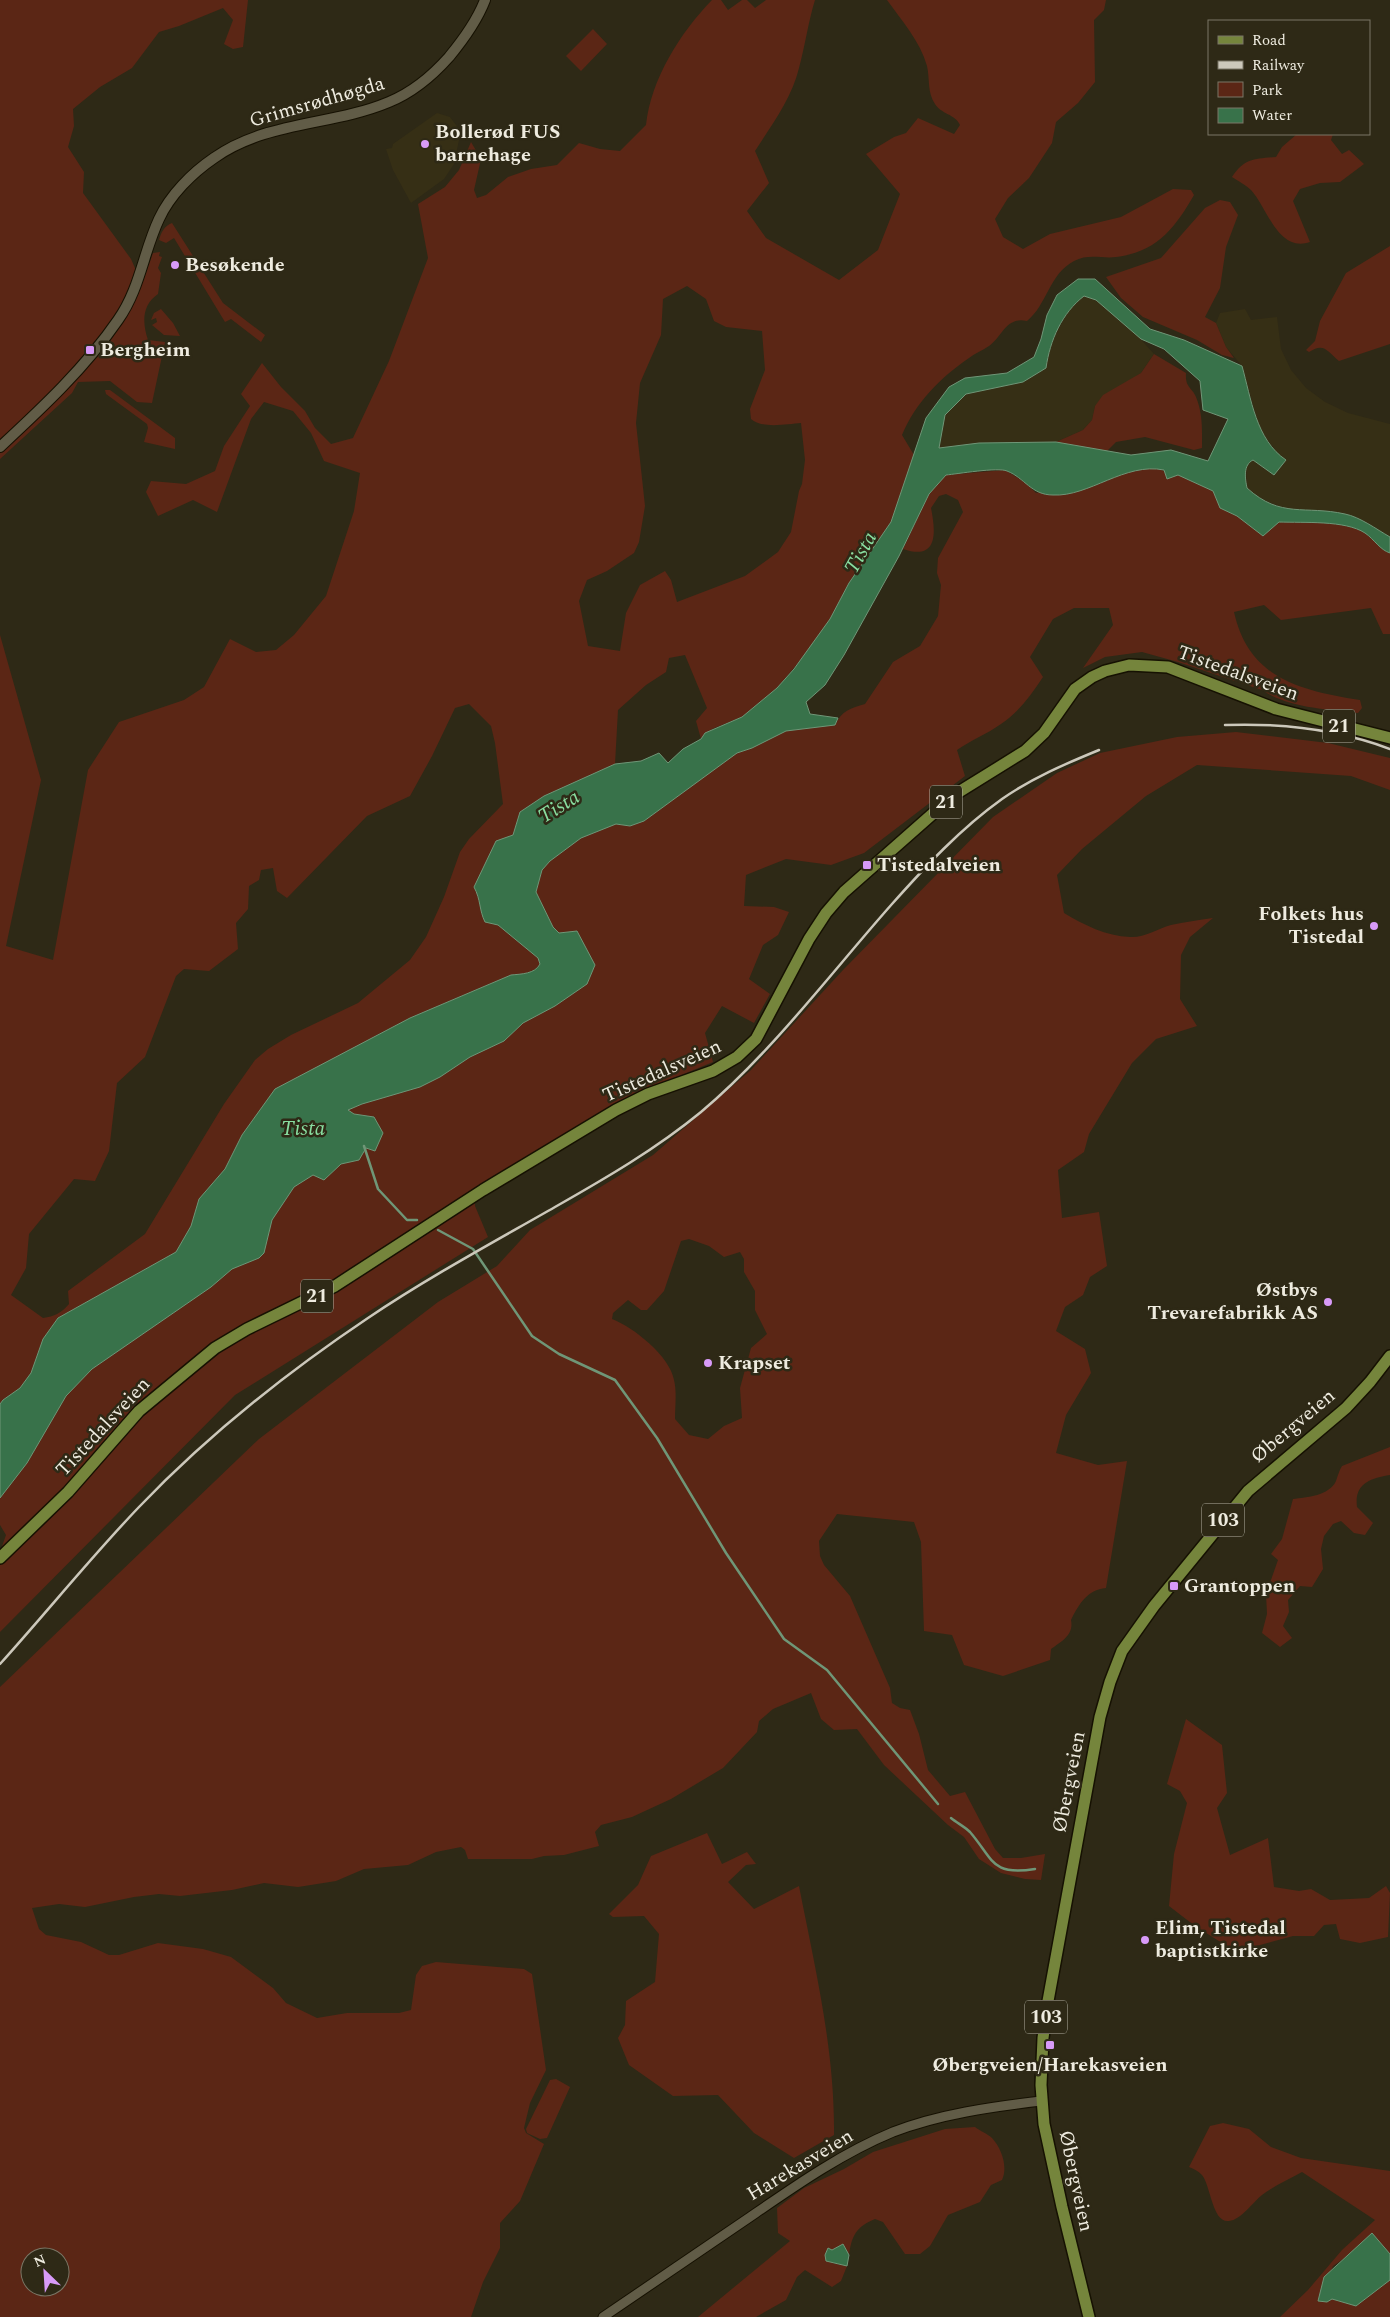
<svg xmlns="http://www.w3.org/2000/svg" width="1390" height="2317" font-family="Spectral,serif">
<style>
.built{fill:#362f15}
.green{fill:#5b2615;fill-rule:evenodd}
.water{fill:#38724a;stroke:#6f9677;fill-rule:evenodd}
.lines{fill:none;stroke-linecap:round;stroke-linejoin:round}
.stream{stroke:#6f9677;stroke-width:2.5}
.tertiary-casing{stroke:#161102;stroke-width:11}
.secondary-casing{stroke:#161102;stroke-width:12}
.primary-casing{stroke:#161102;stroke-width:14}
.tertiary{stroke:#615c47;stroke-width:9}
.secondary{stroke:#615c47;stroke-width:10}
.primary{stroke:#75853c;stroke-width:11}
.rail{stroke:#ccc8bb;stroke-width:2.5}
.poi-dot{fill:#d89af8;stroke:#2e2916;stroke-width:2}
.labels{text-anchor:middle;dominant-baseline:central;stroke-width:5;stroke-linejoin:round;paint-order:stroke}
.shield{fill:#2e2916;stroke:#b4b1a3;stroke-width:1}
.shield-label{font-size:19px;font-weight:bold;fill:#eeebdf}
.street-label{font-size:20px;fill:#eeebdf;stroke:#2e2916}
.poi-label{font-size:20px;font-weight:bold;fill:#eeebdf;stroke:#2e2916;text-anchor:start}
.water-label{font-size:21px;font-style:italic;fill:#89dea0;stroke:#2e2916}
</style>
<rect width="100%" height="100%" fill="#2e2916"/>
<path class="built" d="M437 113 450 117 459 129V140L454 164 444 179 411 203 393 170 386 149 392 148 393 144Z
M1084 296 1096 300 1126 323 1154 354 1141 373 1095 406 1092 420 1083 430 1056 442 979 443 938 448 945 415 966 394 1023 382 1046 368 1049 346 1071 306Z
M1245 309 1251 320 1277 317 1281 349 1291 370 1306 388 1325 402 1348 413 1390 424V537L1348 515 1332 511 1289 510 1259 498 1247 488 1246 469 1248 462 1253 460 1274 475 1278 454 1260 430 1242 366 1226 347 1216 323 1220 313Z"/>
<path class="green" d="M0 0H248L243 47 233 49 224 44 233 20 223 8 179 26 159 32 132 68 100 87 73 109 74 126 68 147 84 172 83 193 131 259 142 284 153 253 160 252 159 256 162 257 158 268 161 273 158 294C142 305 142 322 148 340L165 342 152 403 137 402 110 381 78 382 72 393 0 459Z
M712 0H721L728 10 742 0H747L755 8 766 0H815C808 23 805 46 799 68 792 98 771 126 755 151L769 183 747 211 766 238 839 280 878 250 900 194 866 154 894 137 906 133 918 118 954 134 960 125C955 114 941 114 935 104 927 92 930 79 927 66 920 41 902 21 887 0H1106L1104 10 1094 20 1095 82 1078 103 1056 122 1052 143 1029 178 1008 198 995 219 1003 237 1023 249 1050 234 1121 217 1173 189 1191 190 1194 195C1175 228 1157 252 1116 257 1102 259 1089 253 1074 261 1049 274 1047 305 1027 321 1006 316 1002 337 989 346 982 351 975 353 969 358 940 378 916 402 902 435L917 460 891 522 849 583 830 619 809 650 777 688 742 717 712 729 701 739 696 721 707 708 685 655 669 658 666 672 646 685 618 710 615 764 544 796 520 812 513 835 474 887 481 899 482 916 498 925 538 958 540 964C534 974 521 974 511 975L410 1018 377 1035 242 1135 225 1169 199 1199 191 1226 176 1252 58 1318 43 1339 31 1373 20 1388 3 1400 0 1404V635L41 780 6 946 53 960 88 770 119 722 184 700 204 687 230 639 256 652 276 650 294 635 326 596 354 511 360 473 324 461 311 433 293 411 264 402 251 419 217 512 193 500 158 516 146 492 151 481 186 484 215 471 224 446 250 406 241 394 262 363 281 387 305 411 315 428 331 444 353 438 389 361 428 258 418 204 445 187 459 170 471 142 481 159 474 190 477 198 486 195 508 177 531 169 557 165 579 143 600 149 620 151 646 125C651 79 680 33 712 0ZM687 286 706 299 714 321 726 327 762 331 765 370 750 409 751 419C762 429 787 424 801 423L805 460 802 484 799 491 791 532 778 552 745 576 677 602 671 580 665 571 640 585 626 613 620 651 588 646 579 601 587 580 607 571 634 553 639 542 645 506 636 423 640 383 661 335 663 299ZM469 704 491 726 495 743 503 804 469 839 460 852 444 897 426 937 410 960 358 1003 291 1035 268 1049 255 1060 224 1104 145 1234 68 1291 69 1304C60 1314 55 1316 43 1318L11 1295 26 1268 29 1234 74 1179 95 1181 109 1151 117 1083 145 1057 176 976 184 969 209 971 238 949 236 923 248 909 249 886 259 880 261 870 273 868 277 891 287 898 367 816 410 796 432 756 455 708Z
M593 29 607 44 581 71 566 56Z
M1297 134H1333L1331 140 1342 154 1349 150 1364 164 1340 182 1320 183 1300 189 1293 201 1310 242C1278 253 1267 207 1251 190 1246 185 1238 181 1232 177 1245 158 1254 159 1276 157L1282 147Z
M1220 200 1230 202 1238 215 1226 247 1220 288 1205 317 1216 323 1226 347 1234 358 1222 355 1197 340 1143 317 1121 298 1106 277 1161 258 1205 208Z
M172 223 223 303 265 335 261 342 231 319 225 322 174 238 166 243 159 240C161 233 164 226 172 223Z
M1390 246V344L1339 361C1327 351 1324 342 1309 352L1306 350 1315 341 1320 321 1346 273Z
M161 309 173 323 180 336 164 335 152 325 157 322 156 318 151 320 154 313Z
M1154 354 1186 373C1185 388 1192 387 1196 397 1203 414 1202 430 1202 448L1194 450 1145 437 1116 442 1106 452 1056 442 1083 430 1092 420 1095 406 1103 395 1141 373Z
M105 390H110L175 438V449L144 442 148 428 147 424 106 394Z
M1151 467 1178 475 1213 491 1220 508 1237 516 1263 536 1279 522C1304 523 1345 520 1365 533 1374 539 1380 550 1390 553V634H1383L1371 608 1281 620 1264 605 1234 612C1249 679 1300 690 1360 700L1362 708 1358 713C1326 709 1289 708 1262 690L1178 662 1142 652 1105 657 1083 668 1113 625 1109 608H1074L1053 619 1030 657 1043 677C1031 695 1019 712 1001 724 987 734 971 740 957 750L965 776 864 853 831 865 786 859 746 875 744 906 774 907 789 912 778 935 763 945 749 979 770 994 754 1023 722 1006 705 1033 713 1062 645 1090 474 1190 475 1206 488 1237 235 1395 0 1632V1552L6 1535 0 1525V1498L27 1463 66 1396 92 1369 211 1287 232 1269 259 1258 264 1253 272 1220 294 1187 313 1175 324 1180 341 1164 359 1160 375 1117 354 1114 347 1110 362 1104 420 1087 440 1077 470 1057 504 1041 523 1023 555 1006 587 984 585 947 577 931 559 933 553 927 536 892 542 870 550 861 581 838 616 824 630 826 644 821 736 753 752 748 786 731 835 725C841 711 851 708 865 704L893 662 920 646 938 616 941 585 937 573 938 558 963 512 958 500 946 494 939 496 931 508C936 533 938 561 903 549L929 494 946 475 1005 470 1026 483 1036 493Z
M1236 732 1328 743 1390 758V790L1351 776 1197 765 1146 796 1082 849 1057 875 1064 913C1084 925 1106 936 1130 937 1144 938 1157 929 1171 925 1184 922 1199 920 1213 918L1190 937 1181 955 1180 999 1197 1026 1156 1039 1132 1063 1089 1134 1084 1152 1058 1170 1062 1218 1099 1212 1107 1266 1090 1277 1083 1295 1065 1307 1056 1331 1085 1349 1091 1373 1066 1415 1056 1453 1098 1465 1127 1461 1106 1588C1087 1590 1079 1604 1071 1620 1074 1635 1062 1641 1051 1649L1050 1660 1003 1676 964 1665 952 1635 924 1631 921 1542 914 1522 837 1514 819 1541 820 1556 824 1565 850 1596 890 1688 892 1703 900 1708 910 1710 919 1734 928 1770 950 1796 965 1792 995 1849 1003 1858H1021L1045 1854 1041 1880 1025 1879 1001 1873 979 1859 964 1837 948 1825 884 1765 857 1729 834 1730 821 1719 811 1693 773 1709 759 1721 757 1732 723 1768 671 1799 632 1817 601 1825 595 1832 599 1846 564 1855 544 1856 532 1859H468L465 1850 461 1847 436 1852 408 1865 364 1869 336 1881 298 1887 264 1883 232 1890 180 1896 159 1894 134 1897 85 1907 59 1904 32 1908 39 1929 46 1935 81 1942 109 1955H119L158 1943 203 1949 231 1957 273 1988 286 2003 317 2018 347 2013H399L411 2010 416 1975 422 1966 436 1962 524 1969 532 1974 546 2070 530 2103 524 2128 526 2133 544 2144 520 2201 500 2223V2248L483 2282 471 2317H0V1687L259 1439 438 1302 497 1266 530 1230 653 1155 751 1070 843 970 993 817 1057 773 1100 753 1177 737ZM689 1239 709 1246 724 1257 740 1252 744 1259V1272L755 1291V1310L767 1334 751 1348 740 1388 742 1418 724 1426 708 1439 689 1435 675 1419C675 1407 677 1392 674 1380 670 1356 633 1327 612 1319L613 1313 628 1300 641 1310H647L664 1291 681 1241ZM30 2257H60V2287H30Z
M1390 1447V1475C1370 1478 1354 1484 1357 1507L1373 1523 1365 1535 1354 1533 1341 1521 1333 1524 1324 1536 1321 1549 1323 1569 1312 1587 1300 1586 1288 1600 1289 1612 1283 1626 1292 1638 1280 1647 1262 1633 1267 1614 1266 1594 1278 1560 1271 1554 1282 1539 1293 1499C1307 1497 1329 1496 1336 1481 1338 1475 1339 1471 1342 1466Z
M1186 1719 1222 1745 1227 1793 1217 1808 1230 1855 1268 1838 1274 1887 1299 1891 1311 1889 1330 1900 1369 1898 1386 1886 1390 1893 1388 1937 1360 1943 1340 1939 1336 1924 1324 1925 1314 1936H1293L1249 1948H1230L1195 1926 1169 1906 1174 1854 1187 1803 1180 1791 1167 1784Z
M707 1833 722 1864 747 1852 756 1864 746 1865 728 1882 754 1909 799 1886C815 1968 835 2050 834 2135L794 2158 754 2133 718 2095 673 2096 629 2065 618 2038 625 2025 626 2001 655 1982 659 1934 644 1916 613 1917 609 1914 638 1885 651 1856Z
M556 2079 570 2087 547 2138 540 2139 527 2133 526 2129 550 2080Z
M1223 2123 1249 2129 1271 2147 1301 2158 1390 2171V2254L1372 2233 1353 2252 1333 2266 1318 2301 1327 2302 1332 2299 1356 2306 1390 2280V2317H1280L1308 2290 1342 2250 1375 2220 1302 2172C1289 2179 1274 2186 1262 2195 1253 2202 1241 2220 1229 2221 1212 2223 1211 2186 1202 2175 1198 2171 1194 2169 1189 2167L1210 2126Z
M975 2127C980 2131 988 2134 992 2138 1002 2149 1008 2167 1002 2180L991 2185 980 2202 948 2215 930 2246 920 2254H905L883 2222 875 2219C856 2227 852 2235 849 2255L832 2263 847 2266 841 2281 832 2287 805 2270 797 2277 786 2300 756 2317H698L790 2241 778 2233 777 2208 804 2188 844 2169 873 2152 945 2129Z"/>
<path class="water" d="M1078 279H1095L1150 329 1184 340 1242 366C1251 398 1256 440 1286 460L1274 475 1253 460C1243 465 1245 478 1247 488 1281 519 1305 505 1345 514 1360 517 1376 529 1390 537V553C1380 550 1374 539 1365 533 1345 520 1304 523 1279 522L1263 536 1237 516 1220 508 1213 491 1178 475 1167 479 1164 470C1125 462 1089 497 1053 495 1031 495 1025 478 1007 471 998 467 957 474 946 475L929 494 899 556 844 655 825 685 806 702 810 714 838 718 835 725 786 731 752 748 737 753 644 821 630 826 616 824 581 838 550 861 542 870 536 892 553 927 559 933 577 931 595 965 587 984 555 1006 523 1023 504 1041 470 1057 440 1077 420 1087 362 1104 348 1110 354 1114 374 1117 383 1133 375 1151 366 1148 359 1160 341 1164 324 1180 313 1175 294 1187 272 1220 264 1253 259 1258 232 1269 211 1287 92 1369 66 1396 27 1463 0 1498V1404L3 1400 20 1388 31 1373 43 1339 58 1318 176 1252 191 1226 199 1199 225 1169 242 1135 275 1089 410 1018 511 975C521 974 535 974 540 964L538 958 498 925 485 922C479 910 481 900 474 887L496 841 513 835 520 812 544 796 615 764 641 761 659 753 668 763 683 749 701 739 705 733 742 717 777 688 794 669 830 619 849 583 891 522 926 418 949 387 965 378 1007 373 1034 357 1041 339 1047 315 1057 295ZM1084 296 1096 300 1141 339 1164 349 1200 381 1203 410 1228 419 1208 461 1171 450 1131 455 1056 442 979 443 939 448 945 415 966 394 1023 382 1046 368C1050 340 1062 313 1084 296Z
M1372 2233 1390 2254V2280L1356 2306 1332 2299 1327 2302 1318 2301 1324 2277Z
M843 2244 849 2255 847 2266 826 2261 825 2255 828 2248 832 2250Z"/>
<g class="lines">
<path class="stream" d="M364 1146 378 1189 407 1220H417
M438 1230 473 1249 532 1336 559 1354 615 1380 657 1438 726 1553 784 1639 827 1670 938 1804
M951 1818C957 1823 965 1827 970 1832 994 1860 991 1876 1035 1869"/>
<g class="tertiary-casing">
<path id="tertiary" d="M603 2317C652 2284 701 2250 750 2217 795 2186 842 2153 893 2132 940 2114 991 2107 1041 2101"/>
</g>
<g class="secondary-casing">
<path id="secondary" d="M0 447C42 408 85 368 118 320 140 289 143 253 159 219 170 195 192 173 214 158 266 121 332 126 389 102 411 93 433 75 449 57 463 40 477 21 485 0"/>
</g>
<g class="primary-casing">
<path id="primary" d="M0 1558 68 1492 139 1411 215 1348 247 1329 335 1286 483 1190 616 1110 648 1094 713 1071 737 1057 756 1039 809 939 826 913 844 892 954 795 1025 751 1044 733 1075 689 1092 677 1105 671 1129 665 1168 667 1276 709 1390 738
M1089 2317 1062 2207 1044 2124 1041 2085 1043 2038 1048 2001 1100 1717 1110 1682 1122 1651 1154 1606 1248 1491 1346 1408 1370 1382 1390 1356"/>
</g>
<use href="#tertiary" class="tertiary"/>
<use href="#secondary" class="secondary"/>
<use href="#primary" class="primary"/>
<path class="rail" d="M1225 725C1281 723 1337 729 1390 749
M0 1664C47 1612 91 1557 139 1507 208 1435 286 1373 368 1318 429 1277 492 1243 555 1207 606 1178 656 1149 701 1112 773 1051 830 974 892 904 926 866 960 829 1002 799 1032 778 1065 764 1099 750"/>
</g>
<g class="poi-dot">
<circle cx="425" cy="144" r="5"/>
<circle cx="175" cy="265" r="5"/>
<rect x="85" y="345" width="10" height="10" rx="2.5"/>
<rect x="862" y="860" width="10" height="10" rx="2.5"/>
<circle cx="1374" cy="926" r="5"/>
<circle cx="1328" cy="1302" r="5"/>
<circle cx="708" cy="1363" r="5"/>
<rect x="1169" y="1581" width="10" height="10" rx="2.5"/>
<circle cx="1145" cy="1940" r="5"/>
<rect x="1045" y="2040" width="10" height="10" rx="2.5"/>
</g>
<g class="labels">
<g class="shield">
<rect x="1323" y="709.5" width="32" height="33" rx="4"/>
<rect x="930" y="785.5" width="32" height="33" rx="4"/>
<rect x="301" y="1279.5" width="32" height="33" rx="4"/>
<rect x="1202" y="1503.5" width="42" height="33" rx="4"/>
<rect x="1025" y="2000.5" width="42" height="33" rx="4"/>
</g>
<g class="shield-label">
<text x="1339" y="726">21</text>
<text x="946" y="802">21</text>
<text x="317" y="1296">21</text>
<text x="1223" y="1520">103</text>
<text x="1046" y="2017">103</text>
</g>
<g class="street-label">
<text transform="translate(317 102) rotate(-16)">Grimsrødhøgda</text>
<text transform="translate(1238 673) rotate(20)">Tistedalsveien</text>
<text transform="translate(662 1071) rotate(-24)">Tistedalsveien</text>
<text transform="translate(1293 1426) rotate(-40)">Øbergveien</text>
<text transform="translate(103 1427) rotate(-47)">Tistedalsveien</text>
<text transform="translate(1069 1782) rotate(-79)">Øbergveien</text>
<text transform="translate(800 2165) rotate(-31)">Harekasveien</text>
<text transform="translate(1076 2181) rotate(78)">Øbergveien</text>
</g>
<g class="poi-label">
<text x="435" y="132">Bollerød FUS<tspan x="435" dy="23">barnehage</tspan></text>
<text x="185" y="265">Besøkende</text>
<text x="100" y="350">Bergheim</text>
<text x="877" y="865">Tistedalveien</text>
<text x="1364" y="914" text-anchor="end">Folkets hus<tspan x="1364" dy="23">Tistedal</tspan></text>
<text x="1318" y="1290" text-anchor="end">Østbys<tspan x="1318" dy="23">Trevarefabrikk AS</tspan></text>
<text x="718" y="1363">Krapset</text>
<text x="1184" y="1586">Grantoppen</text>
<text x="1155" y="1928">Elim, Tistedal<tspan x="1155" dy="23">baptistkirke</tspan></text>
<text x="1050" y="2065" text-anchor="middle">Øbergveien/Harekasveien</text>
</g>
<g class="water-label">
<text transform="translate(861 553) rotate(-61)">Tista</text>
<text transform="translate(559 807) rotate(-32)">Tista</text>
<text x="303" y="1129">Tista</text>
</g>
</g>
<rect x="1208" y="20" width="162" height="115" fill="#2e2916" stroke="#7b7766"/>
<rect x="1218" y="36" width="25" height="8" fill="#75853c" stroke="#7b7766"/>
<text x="1252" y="45" font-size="15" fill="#eeebdf">Road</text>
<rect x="1218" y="61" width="25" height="8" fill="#ccc8bb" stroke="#7b7766"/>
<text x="1252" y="70" font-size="15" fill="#eeebdf">Railway</text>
<rect x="1218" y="82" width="25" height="15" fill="#5b2615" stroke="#7b7766"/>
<text x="1252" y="95" font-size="15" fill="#eeebdf">Park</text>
<rect x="1218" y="108" width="25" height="15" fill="#38724a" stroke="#7b7766"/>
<text x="1252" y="120" font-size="15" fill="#eeebdf">Water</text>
<g transform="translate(45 2272) rotate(335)"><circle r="24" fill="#2e2916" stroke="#7b7766"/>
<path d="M0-4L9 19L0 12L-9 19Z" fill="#d89af8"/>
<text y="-8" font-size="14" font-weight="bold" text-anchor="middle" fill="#eeebdf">N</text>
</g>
</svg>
